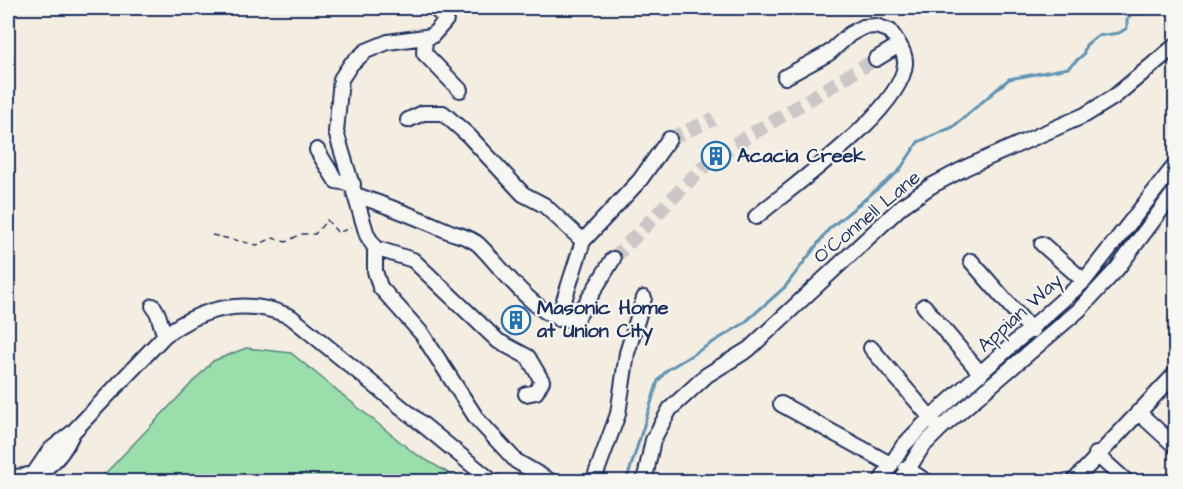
<svg xmlns="http://www.w3.org/2000/svg" width="1183" height="489" font-family="'Architects Daughter',sans-serif">
<style>
.green{fill:#99deab;stroke:#5a8684;stroke-width:1.5}
.lines{fill:none;stroke-linecap:round;stroke-linejoin:round}
.stream{stroke:#5f94b4;stroke-width:3}
.minor-tunnel{stroke:#c9c7c7;stroke-width:14;stroke-dasharray:14 7;stroke-linecap:butt}
.minor-casing{stroke:#1b2f5e;stroke-width:18}
.path{stroke:#1b2f5e;stroke-width:1.5;stroke-dasharray:6 4.5;stroke-linecap:butt}
.minor{stroke:#f6f6f2;stroke-width:14}
.labels{text-anchor:middle;dominant-baseline:central;stroke-width:4.5;stroke-linejoin:round;paint-order:stroke}
.poi-label{font-size:20px;font-weight:bold;fill:#1b2f5e;stroke:#f6f6f2;text-anchor:start}
.street-label{font-size:20px;fill:#1b2f5e;stroke:#f6f6f2}
</style>
<rect width="100%" height="100%" fill="#f4ede1"/>
<filter id="ink" filterUnits="userSpaceOnUse"><feTurbulence type="fractalNoise" baseFrequency=".0167" numOctaves="2"/><feDisplacementMap in="SourceGraphic" scale="12" xChannelSelector="R" yChannelSelector="G"/><feConvolveMatrix kernelMatrix="1 2 1 2 8 2 1 2 1" color-interpolation-filters="sRGB"/></filter>
<g filter="url(#ink)">
<path class="green" d="M246 348 291 353 414 453 462 481H98L213 361Z"/>
<g class="lines">
<path class="stream" d="M626 482 658 381 667 370 743 324 785 287 829 229 899 171 918 142 953 127 1009 79 1068 68 1083 55 1086 45 1097 36 1119 33 1127 28V20L1132 13 1144 14 1149 8"/>
<path class="minor-tunnel" d="M669 139 714 119
M613 259 702 168 732 146 876 59"/>
<g class="minor-casing">
<path id="minor" d="M435 8 446 20 432 36 388 42 366 51 351 64 341 79 336 132 367 235 375 248 413 260 498 341 528 357 542 381 536 392 526 394
M425 38 424 53 460 90
M876 59 899 45
M408 120 423 113H443L469 136 523 194 544 205 583 241 558 319
M317 150 336 181 353 184
M356 195C388 206 419 218 450 232 459 235 472 238 479 245 501 266 543 329 577 318L613 259
M756 217C792 186 902 110 905 64 906 52 896 40 890 31L876 26 863 27 850 34 829 53 785 77
M583 241 640 180 669 139
M1042 244 1084 281
M375 248V271L380 287 422 334 477 419 516 461 552 482
M971 261 1032 331
M153 306C160 313 160 326 165 335
M924 306 981 374
M871 348 936 424
M781 404 890 464
M1138 412 1176 447
M1096 454 1127 482
M906 468 927 482
M8 477C40 478 59 463 72 434
M33 482V475L50 450 73 432 165 335C203 307 247 297 291 317L493 482
M593 482 618 414 627 353 644 298
M644 482 653 440 670 409 707 375 749 349 902 206 931 186 967 167 1085 115 1114 97 1176 45
M880 482 903 446 930 418 1084 281 1176 164
M900 482 922 447 940 429 1079 310 1117 269 1176 190
M1073 482 1176 373"/>
</g>
<path class="path" d="M212 235 257 245 273 238 286 242 301 234H315L327 220 338 233 352 227"/>
<use href="#minor" class="minor"/>
</g>
</g>
<defs>
<g id="building-ring" transform="scale(1.5)"><circle r="9.5" fill="#f6f6f2" stroke="#1f6fb2" stroke-width="1.5"/><path d="M-4-6H4V6H1V3H-1V6H-4ZM-2.5-4.3h1.7v1.8h-1.7ZM.8-4.3h1.7v1.8H.8ZM-2.5-1h1.7V.8h-1.7ZM.8-1h1.7V.8H.8Z" fill="#1f6fb2"/></g>
</defs>
<g fill-rule="evenodd">
<use href="#building-ring" x="716" y="156"/>
<use href="#building-ring" x="516" y="320"/>
</g>
<g class="labels">
<g class="poi-label">
<text x="737" y="156">Acacia Creek</text>
<text x="537" y="308">Masonic Home<tspan x="537" dy="23">at Union City</tspan></text>
</g>
<g class="street-label">
<text transform="translate(867 217) rotate(-40)">O’Connell Lane</text>
<text transform="translate(1020 313) rotate(-42)">Appian Way</text>
</g>
</g>
<rect width="1183" height="489" fill="none" stroke="#f6f6f2" stroke-width="30"/>
<rect x="15" y="15" width="1153" height="459" fill="none" stroke="#1b2f5e" stroke-width="2" filter="url(#ink)"/>
</svg>
